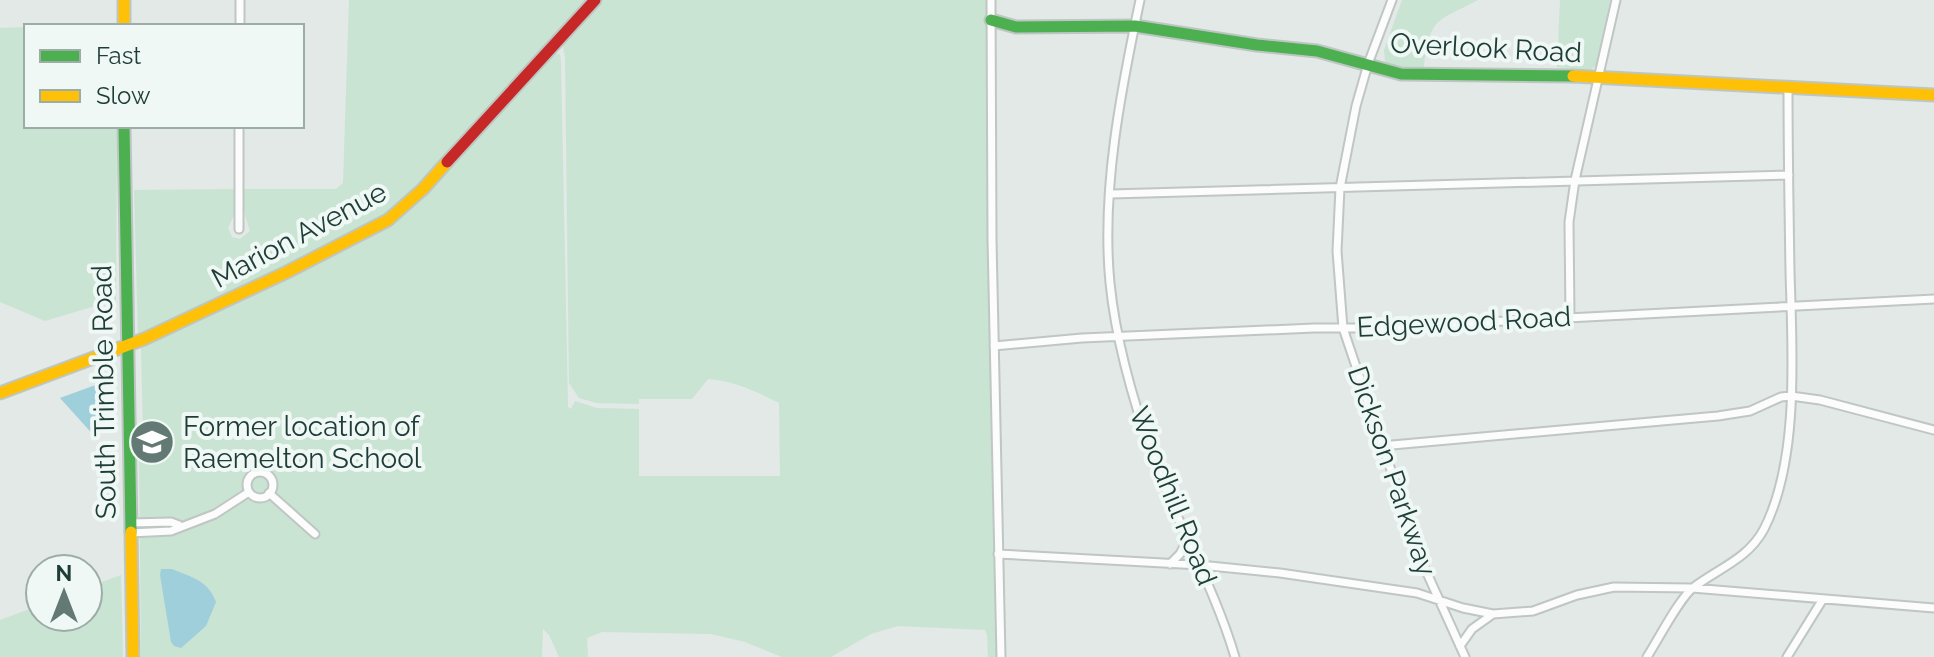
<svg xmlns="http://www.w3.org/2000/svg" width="1934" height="657" font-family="Raleway,sans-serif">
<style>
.green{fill:#c9e4d3}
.water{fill:#9ecfdb}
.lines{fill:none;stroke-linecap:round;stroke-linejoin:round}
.street-casing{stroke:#bfc6c3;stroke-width:11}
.fast-casing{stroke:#bec6c3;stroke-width:15}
.slow-casing{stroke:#bec6c3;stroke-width:15}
.jam-casing{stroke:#bec6c3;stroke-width:15}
.street{stroke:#fbfcfb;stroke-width:7}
.fast{stroke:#4caf50;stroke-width:11}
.slow{stroke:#ffc107;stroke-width:11}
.jam{stroke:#c62828;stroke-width:11}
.labels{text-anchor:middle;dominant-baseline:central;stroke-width:8;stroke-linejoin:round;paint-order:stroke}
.street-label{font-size:28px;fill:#1f3d37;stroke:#eff8f4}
.poi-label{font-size:28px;fill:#1f3d37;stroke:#eff8f4;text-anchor:start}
</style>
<rect width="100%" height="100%" fill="#e2e9e6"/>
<path class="green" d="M349 0H591L424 183 393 211 316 254 138 335 134 190 235 189 234 215 228 228 232 237 240 239 250 231 244 212V189H336L343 183Z
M600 0H987L988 240 997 657H988L987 635 985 630 898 626 871 634 831 657H782L745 642 711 634 602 632 587 638 588 657H559L549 635 543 629 542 657H141L139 454 143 434 141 348 374 233 552 53 560 54 561 62 568 407 571 409 575 401 597 408 639 409V476H780L779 403C755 391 735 381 708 379L692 399H639V404L597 403 579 398 569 383 565 57 562 42Z
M1402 0H1478C1436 22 1430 17 1424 67H1395L1385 62 1384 50Z
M1560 0H1610L1597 64 1591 70 1557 67Z
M26 27V126H117L116 304 95 306 45 321 0 302V28Z
M121 575 123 657H0V620L40 605V617H88V587Z"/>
<path class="water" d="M101 383 105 384V413L98 440 60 398Z
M172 569C191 577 208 580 216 602L206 626 181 648 174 646 171 642 160 575 161 569Z"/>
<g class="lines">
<g class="street-casing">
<path id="street" d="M991 0 992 240 1001 657
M1140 0C1121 90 1101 191 1110 283 1116 343 1134 404 1154 460 1179 527 1215 589 1235 657
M1392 0 1368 64 1356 106 1340 188 1337 251 1343 328 1422 562 1465 657
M240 26V0
M1111 194 1789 175
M239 229V126
M1570 318 1569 222 1575 180 1616 0
M994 346 1082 338 1314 328H1372L1934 299
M1381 446 1718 416 1750 411 1781 397 1791 396 1820 400 1934 430
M247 485a13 13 0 1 1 26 0a13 13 0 1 1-26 0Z
M269 493 315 534
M130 523 171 522 179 525
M130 533 171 531 215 514 249 492
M998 554 1200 565 1280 573 1417 593 1463 608 1493 614
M1170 564 1180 554 1188 539
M1460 646 1472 629 1493 614 1533 611 1577 595 1614 587 1692 588 1934 608
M1647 657C1658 640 1680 597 1694 587 1719 568 1748 559 1764 529 1800 459 1792 348 1790 271 1789 210 1788 149 1788 88
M1787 657 1823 599"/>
</g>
<g class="fast-casing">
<path id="fast" d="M991 20 1016 27 1135 26 1257 45 1317 51 1401 74 1573 76
M124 126 131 532"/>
</g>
<g class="slow-casing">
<path id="slow" d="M124 0V26
M1573 76 1934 95
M0 393 144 339 287 272 388 220 423 189 447 162
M131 532 133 657"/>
</g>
<g class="jam-casing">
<path id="jam" d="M447 162 595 0"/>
</g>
<use href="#street" class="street"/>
<use href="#fast" class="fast"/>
<use href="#slow" class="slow"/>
<use href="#jam" class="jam"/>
</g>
<defs>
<g id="school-disc" transform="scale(2.3)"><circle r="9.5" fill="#637974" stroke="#eff8f4"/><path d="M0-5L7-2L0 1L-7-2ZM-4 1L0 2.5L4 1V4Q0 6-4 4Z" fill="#fff"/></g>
</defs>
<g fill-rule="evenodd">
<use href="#school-disc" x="152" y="442"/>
</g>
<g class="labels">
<g class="street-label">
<text transform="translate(1486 48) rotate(3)">Overlook Road</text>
<text transform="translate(299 235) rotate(-28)">Marion Avenue</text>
<text transform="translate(1464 322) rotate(-3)">Edgewood Road</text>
<text transform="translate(104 392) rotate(-91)">South Trimble Road</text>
<text transform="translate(1392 471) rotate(71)">Dickson Parkway</text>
<text transform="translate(1173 496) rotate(68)">Woodhill Road</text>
</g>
<g class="poi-label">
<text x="183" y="426">Former location of<tspan x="183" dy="32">Raemelton School</tspan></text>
</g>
</g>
<rect x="24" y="24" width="280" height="104" fill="#eff8f4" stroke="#9cada8" stroke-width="2"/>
<rect x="40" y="50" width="40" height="12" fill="#4caf50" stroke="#9cada8" stroke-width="2"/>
<text x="96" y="64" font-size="24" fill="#1f3d37">Fast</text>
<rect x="40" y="90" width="40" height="12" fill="#ffc107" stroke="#9cada8" stroke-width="2"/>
<text x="96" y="104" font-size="24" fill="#1f3d37">Slow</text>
<g transform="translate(64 593)"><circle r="38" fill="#eff8f4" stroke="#9cada8" stroke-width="2"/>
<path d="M0-6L14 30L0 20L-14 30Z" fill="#637974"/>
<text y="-12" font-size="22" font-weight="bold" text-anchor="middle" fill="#1f3d37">N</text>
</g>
</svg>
